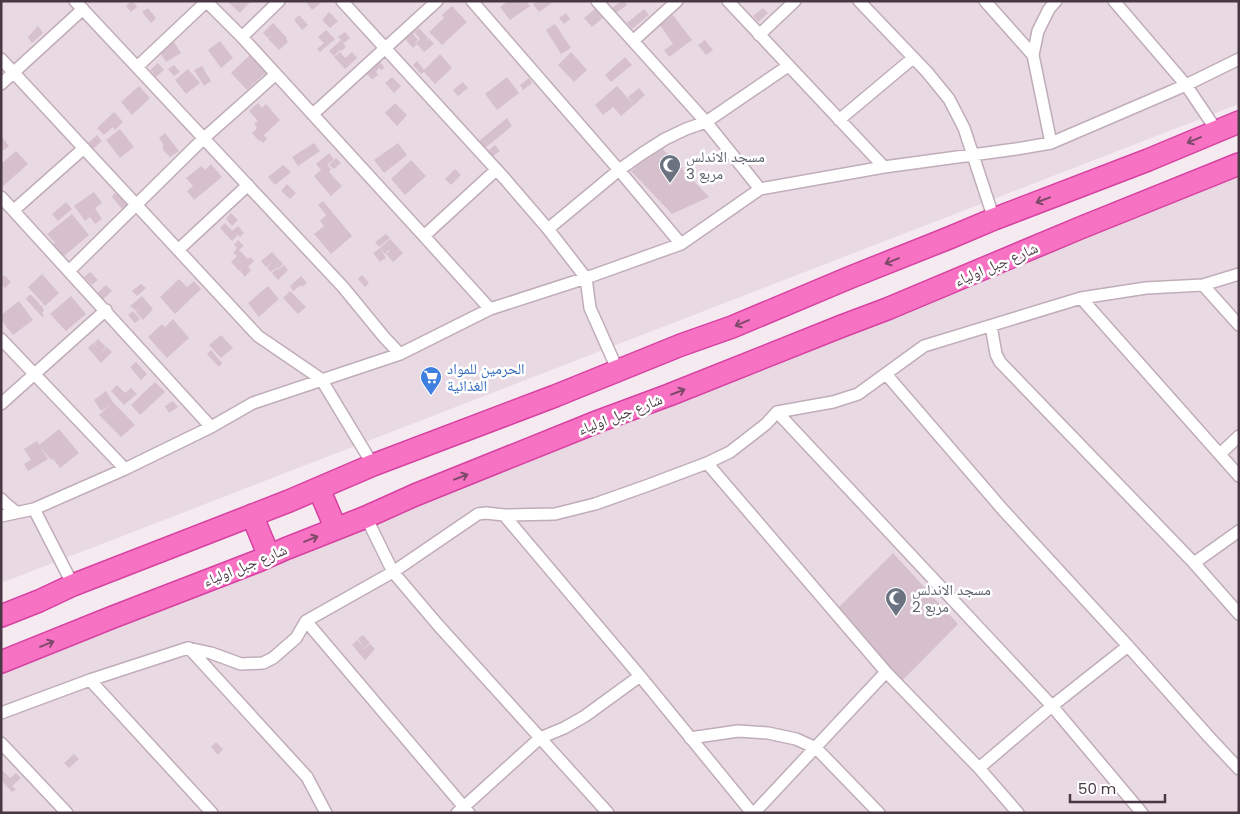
<svg xmlns="http://www.w3.org/2000/svg" width="1240" height="814" font-family="Poppins,'Noto Naskh Arabic',sans-serif">
<style>
.residential{fill:#e8d9e2}
.building{fill:#d6c0ce}
.lines{fill:none;stroke-linecap:round;stroke-linejoin:round}
.street-casing{stroke:#c0adb9;stroke-width:14}
.highway-casing{stroke:#d741a2;stroke-width:24}
.street{stroke:#fff;stroke-width:11}
.highway{stroke:#f872c3;stroke-width:21}
.oneway{stroke:#7d4969}
.labels{text-anchor:middle;dominant-baseline:central;stroke-width:5;stroke-linejoin:round;paint-order:stroke}
.worship-label{font-size:15px;fill:#5b616d;stroke:#fff;text-anchor:start}
.street-label{font-size:15px;fill:#483843;stroke:#fff}
.shop-label{font-size:15px;fill:#366cbe;stroke:#fff;text-anchor:start}
</style>
<rect width="100%" height="100%" fill="#f4eaf0"/>
<path class="residential" d="M1 1H1239V104L1 583Z
M1239 173V813H1V670Z"/>
<path class="building" d="M131 1H133L137 7 131 12 126 6Z
M227 1H251L240 13Z
M307 1H318L320 4 312 10 306 2Z
M508 1H526L530 6 510 20 500 7Z
M537 1H551L552 3 539 12 533 4Z
M621 1H624L627 5 616 13 612 8Z
M452 6 467 22 442 45 429 32 444 18 442 15Z
M148 8 156 18 151 23 142 12Z
M596 8 604 17 592 27 584 18Z
M763 8 768 13 758 22 753 16Z
M644 9 649 15 632 29 627 23Z
M329 12 338 21 330 28 322 20Z
M566 13 570 19 564 24 559 18Z
M299 15 308 25 302 30 294 20Z
M673 15 692 40 669 57 664 50 673 44 660 25Z
M273 23 287 38 286 39 288 42 279 50 268 39 273 34 268 38 263 33Z
M555 24 571 48 561 54 546 30Z
M38 26 43 33 32 43 28 37Z
M419 28 428 38 427 39V41L429 38 434 44 424 52 417 44 413 48 405 39 415 30 413 34 418 40 414 45 420 39 414 32Z
M326 30 335 39 320 52 317 49 324 43 318 37Z
M345 32 350 38 344 43 338 37Z
M341 40 346 47 341 51 340 50 334 56 329 51Z
M705 40 713 50 706 55 698 45Z
M220 41 233 58 221 68 208 50Z
M174 42 181 53 166 62 159 51Z
M340 52 345 58 352 52 357 58 345 69 334 57Z
M571 52 587 70 574 82 558 65Z
M251 54 270 74 263 75 247 90 231 73Z
M440 54 452 68 435 84 424 72 421 74 413 65 417 61 424 70Z
M625 57 632 65 611 82 605 75Z
M378 60 384 67 382 70 379 68 376 72 378 74V75L373 79H371L364 70Z
M158 63 164 70 156 77 150 70Z
M174 65 180 72 174 76 168 69Z
M202 66 211 81 204 86 194 70Z
M188 69 200 83 186 94 175 80Z
M392 77 401 86 394 93 385 83Z
M507 77 519 93 497 110 485 94Z
M529 78 532 83 523 90 520 85Z
M463 82 468 88 458 96 453 90Z
M139 86 150 98 132 115 121 102Z
M617 86 634 105 621 116 613 107 603 115 595 105Z
M639 88 645 95 634 105 628 97Z
M258 103 262 108 266 104 280 120 264 135 267 139 263 143 260 140 259 141 252 133 257 128 254 124 258 121 249 111Z
M395 103 407 115 397 126 385 113Z
M114 112 123 122 115 130 113 127 104 135 97 128Z
M507 118 512 126 485 148 479 141Z
M120 129 134 147 120 158 106 140Z
M165 133 179 151 170 157 163 150V144L159 138Z
M97 135 102 141 92 150 87 144Z
M1 136 9 146 1 152Z
M314 143 320 151 298 166 292 157Z
M398 143 407 155 384 173 374 160Z
M495 145 500 151 489 159 485 153Z
M661 147 709 197 672 214 631 171Z
M16 151 28 164 1 188V164Z
M329 153 334 159 327 165 331 169 329 172 342 186 331 196 314 176 321 170 316 164Z
M336 158 341 163 334 169 329 165Z
M411 160 426 176 405 195 391 179Z
M211 164 222 177 194 200 187 191 193 186 186 178 201 166 205 170Z
M283 165 291 172 275 185 268 177Z
M455 169 461 175 451 185 445 179Z
M287 184 296 193 290 199 281 191Z
M94 192 102 203 95 208 102 219 95 224 90 217 85 221 74 206Z
M114 193 123 196 129 205 123 210 112 197Z
M323 201 352 236 331 254 314 234 324 226 320 221 326 215 318 205Z
M66 202 72 209 58 221 52 214Z
M231 213 238 220 232 226 226 219Z
M72 214 89 235 63 257 53 245 55 243 47 234Z
M225 223 232 231 238 226 244 233 240 237 238 235 232 241 220 228Z
M386 234 390 238 379 247 375 242Z
M390 239 403 253 393 262 386 254 390 251 389 250 385 254 380 248Z
M238 240 244 246 239 250 248 259 250 257 254 261 248 267 251 270 245 277 240 271 245 265 239 271 231 262 237 256 233 253 237 248 234 245Z
M380 248 386 258 380 262 373 253Z
M272 252 283 264 278 269 277 267 271 272 267 268 272 262 266 267 261 261Z
M284 265 288 270 278 280 272 273 277 268 278 270Z
M90 272 98 280 92 285 84 277Z
M42 274 59 293 45 306 28 287Z
M4 275 11 282 5 288 1 284V278Z
M362 275 369 283 365 287 358 279Z
M301 276 307 283 302 287 301 285 293 291 290 286Z
M179 279 187 287 194 281 201 289 175 314 160 297Z
M141 284 146 288 137 296 132 291Z
M106 285 112 291 102 300 96 294Z
M268 286 279 299 259 317 248 303Z
M290 291 306 307 298 314 283 298Z
M29 295H31L39 303 40 306 41 305 43 307 42 308 44 310 42 313 44 316 42 317 26 299Z
M71 296 86 314 66 331 50 314Z
M142 296 153 309 143 320 136 312 141 306 136 311 130 306Z
M19 301 33 320 13 335 1 320V315Z
M133 311 140 319 135 323 128 315Z
M173 319 189 338 167 358 148 337 162 324 165 327Z
M221 335 233 348 221 358 209 345Z
M98 339 106 347 98 355 107 347 112 352 101 363 88 348 93 343 99 349 94 343Z
M211 350 222 363 219 367 207 354Z
M136 362 147 374 141 380 130 367Z
M155 382 165 392 140 415 131 405Z
M117 385 125 393 131 388 137 394 124 405 111 391Z
M106 391 113 402 135 425 121 437 99 415 111 404 101 411 94 400Z
M173 401 178 407 169 413 165 406Z
M59 429 79 453 60 468 53 459 51 460 39 445Z
M37 441 48 459 28 471 24 464 31 460 24 449Z
M893 553 958 624 901 682 835 611Z
M363 635 370 643 363 649H364L370 644 375 649 365 660 352 645 357 640 363 646 358 639Z
M216 742 223 749 218 755 211 747Z
M74 754 79 759 69 768 64 763Z
M1 769 10 778 16 773 21 778 12 786 16 789 12 792 1 780Z"/>
<g class="lines">
<g class="street-casing">
<path id="street" d="M75 1 343 287 384 337 400 354
M206 1 242 37 424 236 490 309
M342 1 505 179 548 229 586 278 590 308 618 371
M472 1 619 170 681 244
M597 1 706 122 760 189
M728 1 884 167
M859 1 927 72 949 99 964 128 994 219
M985 1 1033 55
M1114 1 1186 85 1217 131
M759 35 795 1
M242 37 279 1
M633 41 677 1
M1 59 258 336 321 379 373 465
M137 67 206 2
M1 84 83 9
M313 114 437 1
M839 120 913 58
M1051 143 1033 55 1038 31 1049 9 1056 1
M1 197 211 427
M14 210 84 148
M548 229 619 170 643 153 665 139 686 129 706 122 788 66
M424 236 496 170
M178 250 248 185
M69 271 204 138 276 74
M1203 285 1239 325
M1081 298 1239 476
M991 326 996 354 1000 362 1194 563 1239 614
M1 339 125 469
M886 374 1004 511 1128 646 1209 737 1239 769
M1 404 106 310
M777 412 1052 706 1142 813
M1220 454 1239 436
M707 463 886 672 979 768 1018 813
M1 499 6 504 16 512
M34 509 73 585
M504 515 640 676 752 813
M1 516 34 509 125 469 211 427 253 403 400 354 490 309 586 278 681 244 760 189 884 167 1016 149 1051 143 1186 85 1239 59
M366 517 393 572 438 625 608 813
M1194 563 1239 531
M306 621 469 813
M189 648 307 777 326 813
M90 680 212 813
M1 713 90 680 188 648 211 653 241 664 263 663 273 658 296 638 306 621 393 572 478 514 486 513 504 515 555 514 595 504 646 486 707 463 730 452 766 424 777 412 833 402 858 394 924 346 1081 298 1146 288 1203 285 1239 274
M690 738 738 731 768 733 796 739 816 748 879 813
M1 743 67 813
M979 768 1052 706 1128 646
M457 813 540 738 564 728 585 716 640 676
M754 813 886 672"/>
</g>
<g class="highway-casing">
<path id="highway" d="M319 489 336 529
M252 515 269 556
M1 616 39 601 73 585 289 501 373 465 555 396 681 345 732 327 851 277 949 238 994 219 1148 160 1239 122
M1 662 113 617 258 561 285 549 366 517 415 495 599 421 669 395 842 326 887 309 1080 228 1239 164"/>
</g>
<use href="#street" class="street"/>
<use href="#highway" class="highway"/>
</g>
<defs><path id="oneway-shaft" d="M-6 0H5M1.5-3L5.5 0L1.5 3" fill="none" stroke-width="1.6" stroke-linecap="round" stroke-linejoin="round" transform="scale(1.25)"/></defs>
<g class="oneway">
<use href="#oneway-shaft" transform="translate(1194 140) rotate(157)"/>
<use href="#oneway-shaft" transform="translate(1043 200) rotate(159)"/>
<use href="#oneway-shaft" transform="translate(892 261) rotate(158)"/>
<use href="#oneway-shaft" transform="translate(742 323) rotate(157)"/>
<use href="#oneway-shaft" transform="translate(678 392) rotate(-21)"/>
<use href="#oneway-shaft" transform="translate(461 477) rotate(-21)"/>
<use href="#oneway-shaft" transform="translate(311 539) rotate(-22)"/>
<use href="#oneway-shaft" transform="translate(47 644) rotate(-22)"/>
</g>
<defs>
<g id="mosque-pin" transform="scale(1.125)"><path d="M0 17L-7.5 6A9.5 9.5 0 1 1 7.5 6Z" fill="#6b7280" stroke="#fff"/><path d="M3.5-4.9A6 6 0 1 0 3.5 4.9A5 5 0 1 1 3.5-4.9Z" fill="#fff"/></g>
<g id="supermarket-pin" transform="scale(1.125)"><path d="M0 17L-7.5 6A9.5 9.5 0 1 1 7.5 6Z" fill="#3f7fe0" stroke="#fff"/><path d="M-6-5.5h2.5l.6 2H6L4.5 2H-2.5L-4.4-4H-6ZM-1.5 3.2a1.3 1.3 0 1 0 .1 0ZM3 3.2a1.3 1.3 0 1 0 .1 0Z" fill="#fff"/></g>
</defs>
<g fill-rule="evenodd">
<use href="#mosque-pin" x="670" y="165"/>
<use href="#supermarket-pin" x="431" y="377"/>
<use href="#mosque-pin" x="896" y="598"/>
</g>
<g class="labels">
<g class="worship-label">
<text x="686" y="156">مسجد الاندلس<tspan x="686" dy="17">مربع 3</tspan></text>
<text x="912" y="589">مسجد الاندلس<tspan x="912" dy="17">مربع 2</tspan></text>
</g>
<g class="street-label">
<text transform="translate(996 264) rotate(-23)">شارع جبل اولياء</text>
<text transform="translate(620 414) rotate(-21)">شارع جبل اولياء</text>
<text transform="translate(245 565) rotate(-22)">شارع جبل اولياء</text>
</g>
<g class="shop-label">
<text x="447" y="368">الحرمين للمواد<tspan x="447" dy="17">الغذائية</tspan></text>
</g>
</g>
<rect width="1240" height="814" fill="none" stroke="#483843" stroke-width="5"/>
<path d="M1070 794v8h95v-8" fill="none" stroke="#483843" stroke-width="2.5"/>
<text x="1078" y="794" font-size="15" fill="#483843" stroke="#ffffff" stroke-width="4" paint-order="stroke">50 m</text>
</svg>
